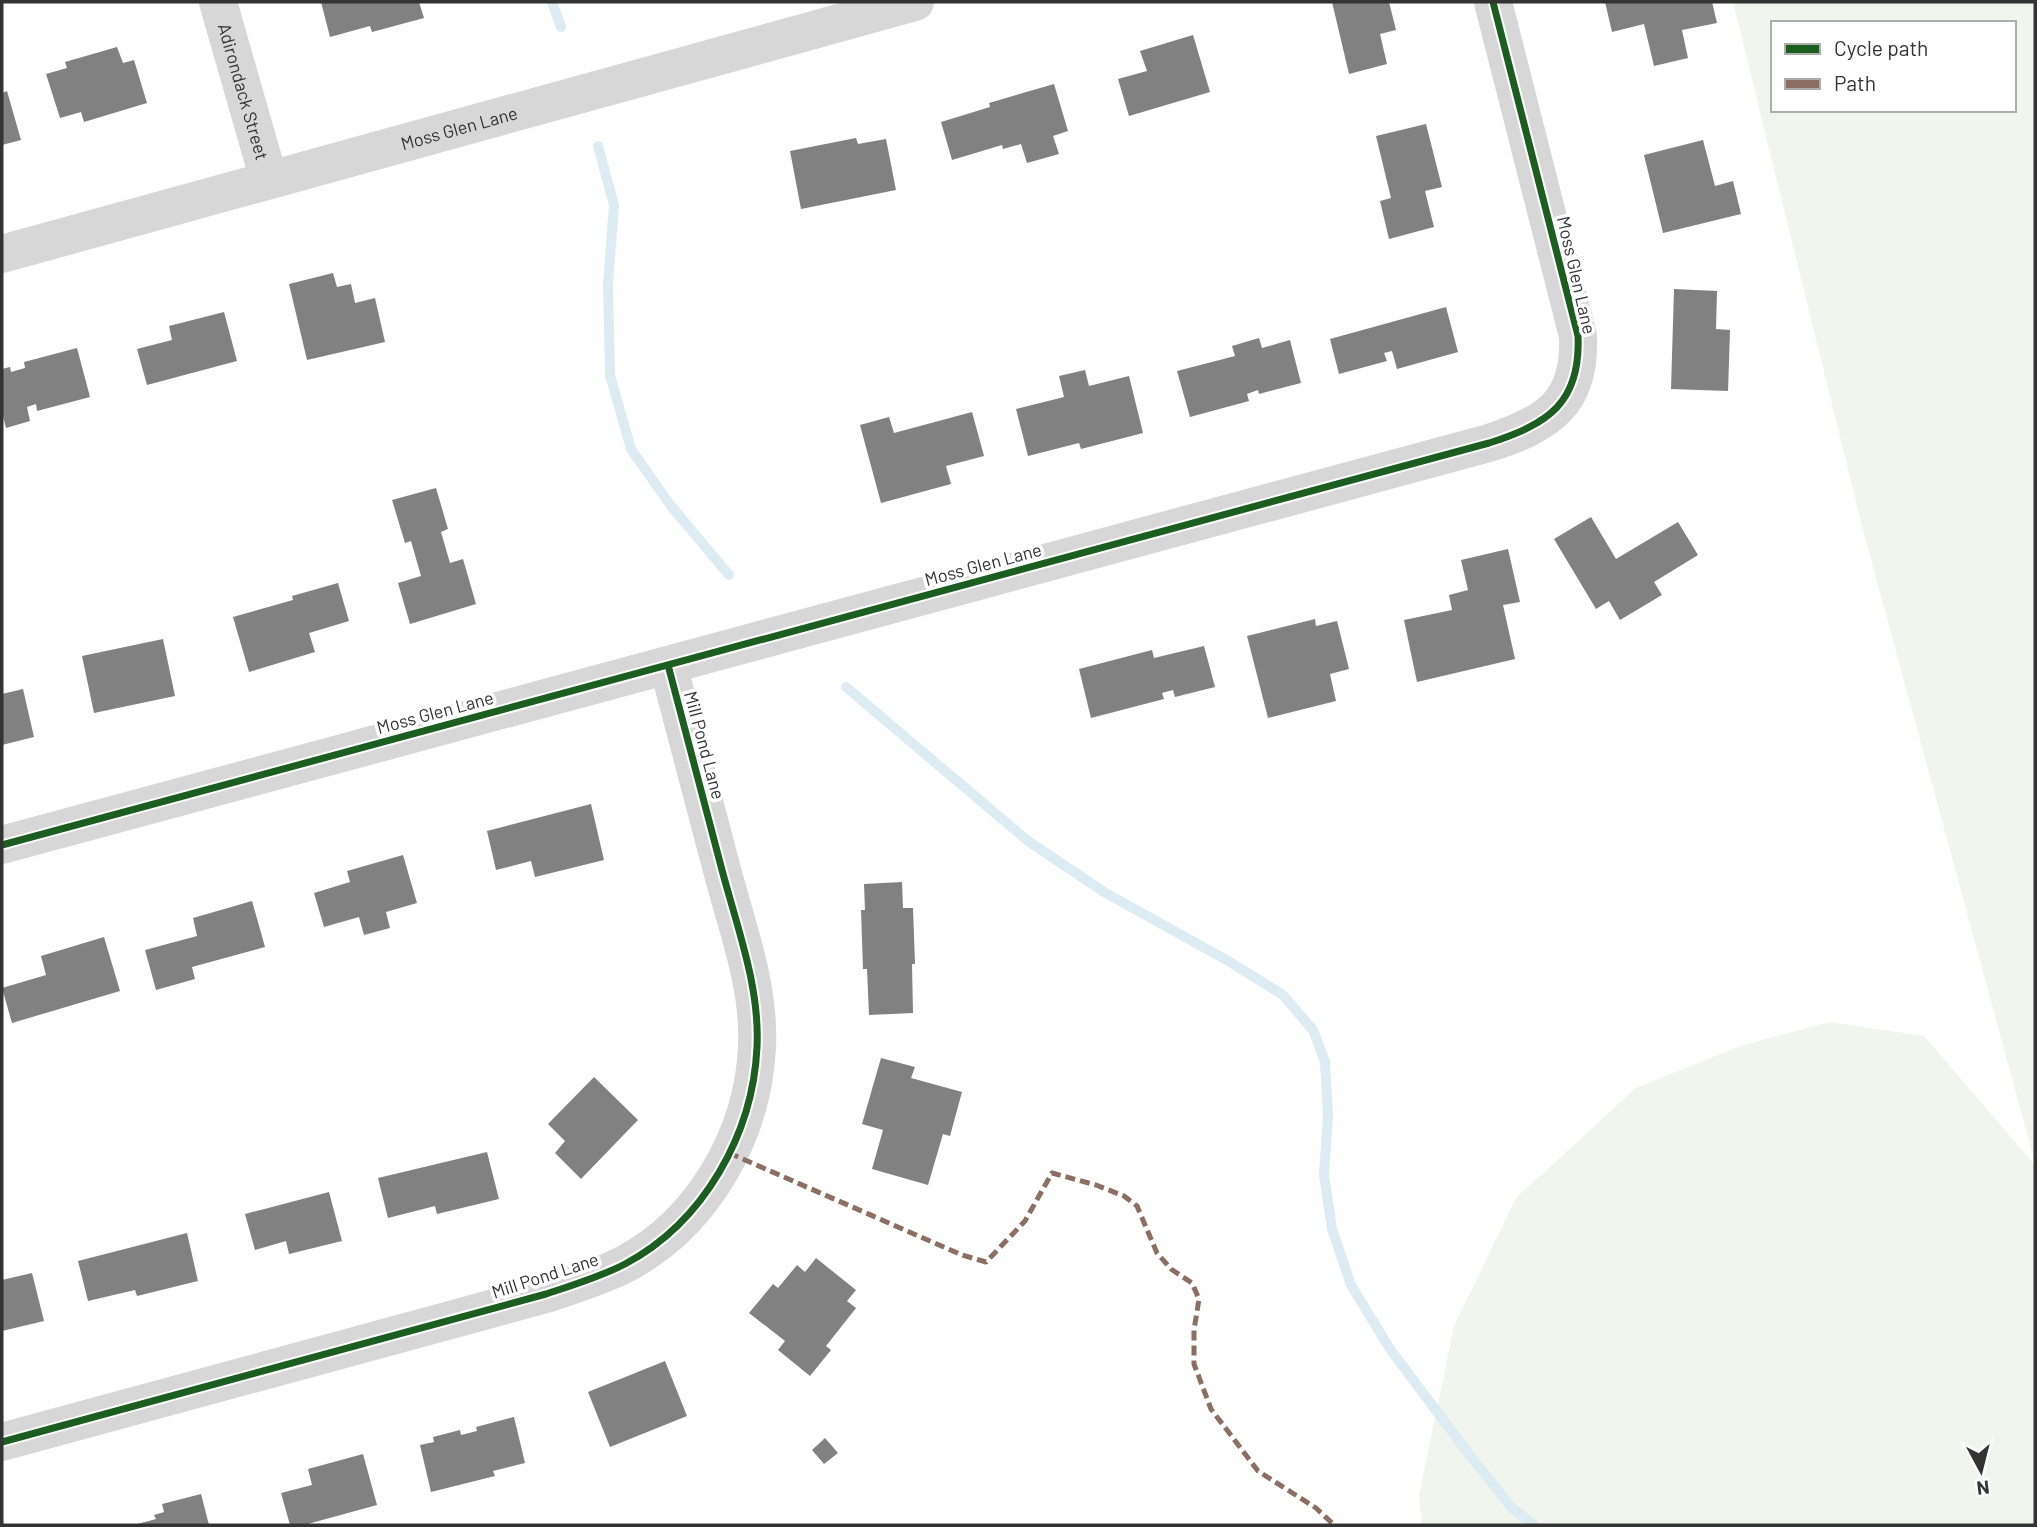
<svg xmlns="http://www.w3.org/2000/svg" width="2037" height="1527" font-family="Barlow,sans-serif">
<style>
.green{fill:#f1f5ed;fill-rule:evenodd}
.lines{fill:none;stroke-linecap:round;stroke-linejoin:round}
.stream{stroke:#ddebf3;stroke-width:10}
.building{fill:#818181}
.minor{stroke:#d7d7d7;stroke-width:38}
.quiet{stroke:#8d6e63;stroke-width:5;stroke-dasharray:10 5;stroke-linecap:butt}
.cycleway-casing{stroke:#fff;stroke-width:11}
.cycleway{stroke:#1b5e20;stroke-width:7}
.labels{text-anchor:middle;dominant-baseline:central;stroke-width:7;stroke-linejoin:round;paint-order:stroke}
.street-label{font-size:18px;fill:#333;stroke:#fff}
</style>
<rect width="100%" height="100%" fill="#fff"/>
<path class="green" d="M1733 2H2035V1163L1862 526ZM1773 23H2014V110H1773Z
M1830 1022 1924 1036 2035 1165V1525H1422L1419 1495 1454 1326 1516 1198 1636 1088 1743 1045Z"/>
<g class="lines">
<path class="stream" d="M552 2 561 27
M598 146 614 205 608 284 610 375 631 449 671 506 729 575
M846 687 1028 841 1104 892 1230 962 1283 995 1313 1030 1325 1062 1328 1116 1324 1175 1332 1229 1351 1285 1390 1349 1468 1453 1512 1508 1534 1525"/>
</g>
<path class="building" d="M321 2H419L424 18 372 32 370 26 330 37Z
M1332 2H1389L1396 30 1380 34 1387 64 1349 74Z
M1605 2H1712L1717 23 1682 30 1688 58 1654 66 1644 24 1612 32Z
M1193 35 1210 92 1129 116 1118 79 1147 71 1140 51Z
M117 47 123 63 134 60 147 103 84 122 81 112 60 118 46 74 67 68 65 62Z
M1054 84 1068 131 1053 136 1059 154 1027 163 1021 144 1003 149 1002 145 952 160 941 122 990 107 989 103Z
M7 91 21 140 2 145V93Z
M1426 124 1442 187 1425 191 1434 227 1389 239 1380 201 1391 198 1376 136Z
M856 138 858 144 886 139 896 190 801 209 790 151Z
M1703 140 1715 186 1733 181 1741 214 1663 233 1644 155Z
M333 273 337 287 351 284 355 303 375 298 385 342 307 360 289 284Z
M1674 289 1717 291 1716 329 1730 330 1728 391 1671 389Z
M1446 307 1458 352 1397 369 1392 351 1384 353 1387 361 1339 374 1330 339Z
M224 312 237 361 147 385 137 349 172 340 169 326Z
M1259 338 1262 348 1290 340 1301 383 1259 394 1258 390 1247 394 1249 401 1190 417 1177 371 1235 356 1232 346Z
M77 348 90 397 37 411 36 404 27 407 30 421 6 428 2 412V369L10 367 11 372 25 368 24 362Z
M1085 370 1089 386 1129 376 1143 433 1081 449 1079 443 1028 456 1016 409 1064 397 1059 376Z
M972 412 984 456 946 466 951 484 881 503 860 425 889 417 894 433Z
M436 488 448 529 441 532 450 563 463 559 476 604 410 624 398 583 421 576 411 541 405 543 392 500Z
M1591 517 1616 559 1678 522 1698 555 1654 582 1662 595 1620 620 1609 601 1596 609 1554 539Z
M1508 549 1520 602 1503 605 1515 659 1417 682 1404 620 1452 610 1449 595 1468 590 1461 560Z
M338 583 349 621 309 633 315 652 249 672 233 617 293 600 292 596Z
M1315 619 1316 626 1337 621 1349 669 1330 674 1336 701 1268 718 1247 636Z
M163 639 175 696 94 713 82 656Z
M1204 646 1215 687 1175 697 1173 690 1162 693 1164 699 1091 718 1079 669 1152 650 1154 658Z
M23 689 34 737 2 745V694Z
M591 804 604 860 535 877 531 861 496 870 487 831Z
M403 855 417 903 386 912 390 928 364 935 359 917 324 927 314 893 350 882 347 871Z
M902 882 903 908H913L915 964H912L913 1013 869 1015 867 969H863L861 910H865L864 884Z
M252 901 265 947 192 967 195 979 156 990 145 950 197 936 193 918Z
M104 937 120 991 12 1023 2 988 46 975 41 956Z
M881 1058 915 1067 911 1078 962 1092 950 1136 943 1134 928 1185 872 1169 883 1130 862 1124Z
M594 1077 638 1120 581 1179 555 1153 565 1141 548 1124Z
M487 1152 499 1199 437 1214 435 1206 388 1218 378 1178Z
M329 1192 342 1241 289 1254 286 1241 255 1250 245 1214Z
M187 1233 198 1281 137 1296 135 1290 88 1301 78 1261Z
M816 1258 856 1290 847 1301 856 1308 826 1346 831 1350 810 1376 778 1350 785 1341 749 1313 773 1284 778 1288 797 1265 805 1272Z
M32 1273 44 1321 2 1331V1280Z
M665 1361 687 1416 610 1447 588 1392Z
M514 1417 525 1463 493 1471 495 1476 431 1492 420 1445 434 1442 433 1437 460 1430 461 1435 477 1431 476 1427Z
M825 1438 838 1453 824 1464 812 1450Z
M363 1454 377 1505 304 1525H290L281 1493 312 1485 308 1469Z
M201 1494 209 1525H134L156 1519 154 1515 164 1512 162 1504Z"/>
<g class="lines">
<g class="minor">
<path id="s1" d="M218 2 269 180"/>
<path id="s2" d="M2 254 915 2"/>
<path d="M2 845 1489 443C1548 424 1581 403 1578 336L1493 2"/>
<path d="M2 1442 546 1294C573 1285 600 1277 625 1264 704 1222 753 1134 757 1047 760 987 737 927 722 870 704 802 686 734 668 665"/>
</g>
<path class="quiet" d="M729 1153 962 1255 986 1262 1025 1221 1052 1173 1096 1185 1124 1196 1137 1206 1157 1253 1171 1269 1192 1283 1199 1299 1194 1330V1364L1211 1409 1258 1471 1316 1508 1334 1525"/>
<g class="cycleway-casing">
<path id="cycleway" d="M2 845 1489 443C1548 424 1581 403 1578 336L1493 2
M2 1442 546 1294C573 1285 600 1277 625 1264 704 1222 753 1134 757 1047 760 987 737 927 722 870 704 802 686 734 668 665"/>
</g>
<use href="#cycleway" class="cycleway"/>
</g>
<g class="labels">
<g class="street-label">
<text stroke="none"><textPath href="#s1" startOffset="93">Adirondack Street</textPath></text>
<text stroke="none"><textPath href="#s2" startOffset="474">Moss Glen Lane</textPath></text>
<text transform="translate(1577 275) rotate(77)">Moss Glen Lane</text>
<text transform="translate(983 564) rotate(-15)">Moss Glen Lane</text>
<text transform="translate(435 712) rotate(-15)">Moss Glen Lane</text>
<text transform="translate(705 745) rotate(75)">Mill Pond Lane</text>
<text transform="translate(545 1275) rotate(-18)">Mill Pond Lane</text>
</g>
</g>
<rect width="2037" height="1527" fill="none" stroke="#333333" stroke-width="7"/>
<rect x="1771" y="21" width="245" height="91" fill="#ffffff" stroke="#adadad" stroke-width="2"/>
<rect x="1785" y="44" width="35" height="10" fill="#1b5e20" stroke="#adadad" stroke-width="2"/>
<text x="1834" y="56" font-size="21" fill="#333333">Cycle path</text>
<rect x="1785" y="79" width="35" height="10" fill="#8d6e63" stroke="#adadad" stroke-width="2"/>
<text x="1834" y="91" font-size="21" fill="#333333">Path</text>
<g transform="translate(1981 1471) rotate(173)" stroke="#ffffff" stroke-width="5" paint-order="stroke">
<path d="M0-5L12 26L0 18L-12 26Z" fill="#333333"/>
<text y="-10" font-size="19" font-weight="bold" text-anchor="middle" fill="#333333">N</text>
</g>
</svg>
